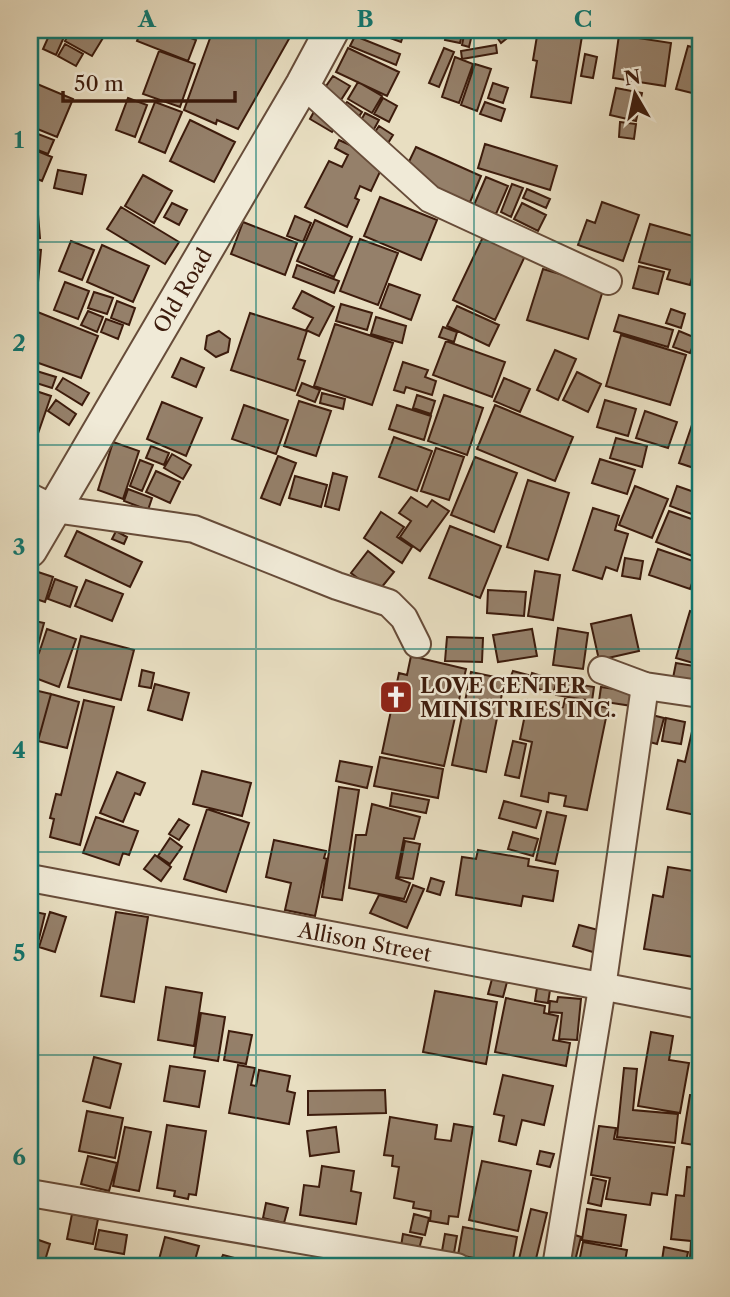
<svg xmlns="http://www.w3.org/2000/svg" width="730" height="1297" font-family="'Libre Caslon Text',serif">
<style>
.building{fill:#95806a;stroke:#3c1b0c;stroke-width:2}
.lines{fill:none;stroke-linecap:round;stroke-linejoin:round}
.minor-casing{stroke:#674c39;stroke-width:30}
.tertiary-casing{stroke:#674c39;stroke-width:37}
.minor{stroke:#f0ead7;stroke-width:26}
.tertiary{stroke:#f0ead7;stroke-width:33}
.grid{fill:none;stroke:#0f766e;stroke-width:2;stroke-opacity:0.55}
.labels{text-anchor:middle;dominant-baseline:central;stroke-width:5;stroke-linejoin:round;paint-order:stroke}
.street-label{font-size:21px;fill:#3c1b0c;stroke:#f0ead7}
.poi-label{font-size:21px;font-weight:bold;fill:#3c1b0c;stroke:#f0ead7;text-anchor:start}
.neatline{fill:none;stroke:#0f766e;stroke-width:2.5}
.grid-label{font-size:23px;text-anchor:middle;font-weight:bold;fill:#0f766e}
</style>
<rect width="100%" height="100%" fill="#e8dec1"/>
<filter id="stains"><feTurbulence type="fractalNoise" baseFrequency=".00286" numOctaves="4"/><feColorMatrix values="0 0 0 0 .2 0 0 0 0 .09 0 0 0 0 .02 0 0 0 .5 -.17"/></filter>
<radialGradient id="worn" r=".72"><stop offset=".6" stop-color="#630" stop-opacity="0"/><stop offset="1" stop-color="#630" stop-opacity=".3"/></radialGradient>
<path class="building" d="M53 30H69L65 37Z
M71 30H99L106 33 92 56 65 41Z
M141 30H171L196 40 188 61 137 41Z
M182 30H201L198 37Z
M213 30H294L238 129 217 120 216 124 184 110Z
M368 30H405L401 42Z
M447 30H463L460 43 445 40Z
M465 30H473L469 47 462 45Z
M492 30H500L506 39 501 43Z
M538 30H583L571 103 531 97 537 61 533 60Z
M51 31 64 37 56 55 43 49Z
M619 35 671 43 665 86 613 78Z
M355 36 400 54 396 65 350 46Z
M65 44 83 54 76 66 58 56Z
M496 45 497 53 462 59 461 51Z
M688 46 700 49V95L676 89Z
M348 48 399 72 387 96 336 72Z
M444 48 454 52 439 87 429 83Z
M159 51 195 64 180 107 143 94Z
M585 54 597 57 593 78 581 76Z
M455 57 473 64 459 103 442 97Z
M475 64 491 69 477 111 461 105Z
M333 76 350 86 341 100 324 89Z
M30 81 73 99 57 137 30 126Z
M358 82 382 96 372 113 348 99Z
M493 83 508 88 503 103 488 98Z
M616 88 642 93 636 121 610 115Z
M128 98 147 105 135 137 116 130Z
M383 98 397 106 389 122 374 114Z
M155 102 182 112 165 153 139 142Z
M347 102 362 112 358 118 343 107Z
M485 102 505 109 501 121 480 114Z
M317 106 340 119 332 132 310 119Z
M365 113 379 120 373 131 359 124Z
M190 120 235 142 214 182 170 161Z
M620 122 636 124 634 139 619 137Z
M379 126 393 135 385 148 371 138Z
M30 131 54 140 48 154 30 147Z
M339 140 385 161 371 191 360 186 355 198 359 200 347 227 305 207 329 161 342 167 348 155 335 148Z
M485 144 557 166 550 190 478 168Z
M416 147 481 176 468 207 432 192 405 170Z
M30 148 52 157 42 181 30 176Z
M58 170 86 175 82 194 54 188Z
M143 175 172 191 154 223 125 206Z
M486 177 508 186 496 214 474 205Z
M30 179H35L40 238 30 239Z
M512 184 523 188 511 217 501 212Z
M527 189 550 199 546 208 523 198Z
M380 197 437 220 421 260 364 236Z
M602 202 639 215 623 261 578 245 587 220 595 223Z
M172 203 187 210 179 225 164 217Z
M522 203 546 215 538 231 514 219Z
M121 207 179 242 165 264 107 229Z
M295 216 311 223 303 242 287 236Z
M315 220 352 237 334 277 297 261Z
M243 222 297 243 285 275 231 254Z
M650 224 700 238V248L690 285 667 279 670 270 639 262Z
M483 237 525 256 495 320 453 300Z
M360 239 398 253 378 305 340 291Z
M71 241 94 250 82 280 59 271Z
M102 245 149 266 133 302 87 282Z
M30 249 41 250 36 304 30 303Z
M297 265 339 281 334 293 293 277Z
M639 266 664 272 658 294 633 288Z
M543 269 604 287 588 339 527 320Z
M65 282 89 291 78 319 54 310Z
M389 284 420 295 411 320 380 308Z
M302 291 334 307 319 336 306 330 313 318 293 308Z
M94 292 113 298 107 314 88 308Z
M117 301 135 308 129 325 111 318Z
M341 304 372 313 367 330 336 321Z
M457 306 499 325 489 346 447 326Z
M30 309 98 336 81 378 30 360Z
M671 309 685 314 681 328 666 323Z
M88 311 103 317 97 332 81 325Z
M250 313 307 331 298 359 305 361 295 391 231 370Z
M619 315 673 330 668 347 614 331Z
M376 317 406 326 402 343 371 334Z
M106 319 123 325 118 339 101 332Z
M335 324 393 343 372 405 314 386Z
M443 327 457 332 454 342 439 337Z
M219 331 230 339 228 352 216 357 205 349 207 336Z
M679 331 696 338 690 353 673 347Z
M699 333 700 334V358L693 356Z
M621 335 686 355 670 405 606 386Z
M446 341 505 362 492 397 433 375Z
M555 350 576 359 558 400 537 390Z
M181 358 204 368 196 387 172 377Z
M403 362 428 370 425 377 436 381 432 395 406 387 404 393 394 390Z
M30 369 56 377 52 388 30 381Z
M577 372 601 384 588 412 563 400Z
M63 378 89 393 82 405 56 389Z
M504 378 530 389 520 412 494 401Z
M302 383 320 390 315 402 297 395Z
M30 389 51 396 34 445 30 444Z
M322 393 345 399 343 409 320 403Z
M417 395 435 401 431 414 413 408Z
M444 395 483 408 467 455 428 441Z
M56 400 76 414 69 425 48 411Z
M605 400 636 409 628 436 597 427Z
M299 401 331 411 316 456 284 446Z
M162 402 202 418 186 456 147 439Z
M244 405 288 420 276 454 232 439Z
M397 405 431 416 424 440 389 429Z
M495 405 573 437 555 481 477 449Z
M645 411 677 422 668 448 636 438Z
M695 416 700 418V470L679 463Z
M394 437 432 451 417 491 379 477Z
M616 438 647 446 642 467 610 458Z
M113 442 139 451 123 499 98 490Z
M151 446 169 453 164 465 146 458Z
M436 448 464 457 449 500 421 491Z
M172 454 191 465 183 479 164 468Z
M278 456 296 463 280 505 261 498Z
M475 457 517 473 494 532 451 515Z
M600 459 635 470 627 494 592 483Z
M140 460 153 465 142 491 130 486Z
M156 471 180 482 170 503 146 492Z
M333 473 347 477 339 510 325 506Z
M295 476 327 485 321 507 289 498Z
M528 480 569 493 548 560 507 547Z
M635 486 668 499 652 538 619 525Z
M677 486 700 494V517L670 506Z
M128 489 152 498 148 510 124 501Z
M411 497 427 507 432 500 449 511 420 551 400 537 411 521 399 513Z
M593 508 619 516 615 530 628 534 617 571 606 567 602 579 573 570Z
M669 511 700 522V559L656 542Z
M381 512 404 527 397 537 412 547 402 563 364 538Z
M450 526 501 546 480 598 429 578Z
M77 531 142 562 130 587 65 556Z
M116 531 127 537 124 544 112 539Z
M658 549 699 563 690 589 649 575Z
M368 551 394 572 377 593 351 573Z
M625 558 643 561 640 579 622 576Z
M535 571 560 575 553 620 528 616Z
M38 572 53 577 45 602 30 597Z
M55 579 77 587 70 607 48 599Z
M86 580 123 594 112 621 75 606Z
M488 590 526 592 524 616 487 613Z
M690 611 700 614V665L676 658Z
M631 615 639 651 599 660 591 624Z
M30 620 44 623 37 649 30 647Z
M558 628 588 633 583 669 553 665Z
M47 629 76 639 59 687 30 676V658L32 650 39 653Z
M532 629 537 656 498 662 493 635Z
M81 636 134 650 121 700 68 687Z
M447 637 483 638 482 662 445 661Z
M411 656 466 669 444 766 382 753 399 673 407 675Z
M676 663 700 667V683L673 678Z
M142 670 154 673 151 688 139 686Z
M513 671 528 675 525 685 509 681Z
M471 672 505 679 486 772 452 765Z
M532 673 557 681 553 693 528 686Z
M558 681 594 687 592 701 556 695Z
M155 684 189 693 182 720 148 710Z
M601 687 634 692 632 706 599 701Z
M30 689 51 694 38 741 30 739Z
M51 694 79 702 67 748 38 741Z
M565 699 608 708 587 810 564 806 566 796 549 793 548 802 521 796 532 742 520 739 528 700 563 707Z
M84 700 114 707 80 845 50 837 54 819 50 818 56 794 61 795Z
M652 715 664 718 657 744 646 741Z
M666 718 685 722 681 744 662 741Z
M694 723 700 724V816L667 809 678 760 685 762Z
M513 741 526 744 519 778 505 775Z
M380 757 443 769 438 798 374 786Z
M340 761 372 767 367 788 336 781Z
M202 771 251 783 242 816 193 804Z
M117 772 145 783 140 795 135 793 123 822 100 813Z
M339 787 359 790 342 900 322 897Z
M392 793 429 800 426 813 390 806Z
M504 801 541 811 536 828 499 818Z
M372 804 420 817 414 839 404 838 396 878 410 883 404 899 349 888 356 835H366Z
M207 809 249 823 226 892 184 879Z
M547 812 566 816 555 864 536 860Z
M96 817 138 831 129 855 123 853 119 865 83 853Z
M179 819 189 825 179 840 169 834Z
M513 832 538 839 533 856 508 849Z
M170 838 182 847 170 864 158 856Z
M274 840 326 851 324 858 327 859 315 916 285 910 291 883 266 877Z
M405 841 420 844 413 879 398 877Z
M478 850 529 859 528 866 558 871 553 901 523 896 521 906 456 895 462 857 476 859Z
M155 855 171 867 161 881 144 869Z
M668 867 700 872V958L644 949 653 895 663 897Z
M431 878 444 882 440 895 427 891Z
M413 885 424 889 407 928 370 913 379 895 406 902Z
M30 911 45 914 37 947 30 945Z
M50 912 66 917 55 952 39 947Z
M116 912 148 917 134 1002 101 996Z
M579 925 602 931 596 953 573 946Z
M492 979 507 982 503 997 488 994Z
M166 987 202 993 194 1046 158 1040Z
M537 988 550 990 548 1003 535 1001Z
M435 991 497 1002 486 1064 423 1052Z
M558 997 581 999 577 1040 559 1039 562 1013 549 1012 550 1001 557 1002Z
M506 998 545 1006 544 1013 558 1016 553 1040 570 1043 566 1066 495 1052Z
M201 1013 225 1017 218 1061 194 1057Z
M229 1031 252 1035 246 1064 224 1060Z
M651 1032 673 1036 669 1060 689 1063 680 1113 638 1106Z
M94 1057 121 1064 110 1108 83 1101Z
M238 1065 255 1068 251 1085 256 1086 259 1070 290 1076 287 1091 295 1093 289 1124 229 1113Z
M170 1066 205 1071 199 1107 164 1101Z
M624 1068 637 1069 633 1110 678 1114 675 1143 617 1137Z
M503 1075 553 1086 544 1125 522 1120 516 1145 499 1141 504 1116 494 1114Z
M385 1090 386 1113 308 1115V1091Z
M690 1095 700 1096V1146L682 1143Z
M87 1111 123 1118 115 1158 79 1151Z
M390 1117 437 1125 435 1139 451 1141 454 1124 473 1127 458 1217 449 1216 448 1224 430 1221 431 1211 413 1208 414 1202 394 1198 399 1167 392 1166 393 1156 384 1155Z
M167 1125 206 1131 196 1195 189 1194 188 1199 174 1196 175 1191 157 1188Z
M599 1126 616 1128 614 1139 674 1147 667 1195 652 1193 650 1205 606 1199 610 1178 591 1175Z
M125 1127 151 1132 139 1191 113 1186Z
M336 1127 339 1152 310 1156 307 1131Z
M540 1151 554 1154 550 1167 537 1164Z
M88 1156 117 1163 109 1191 81 1184Z
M482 1161 531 1171 518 1231 469 1220Z
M322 1166 354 1171 351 1191 361 1193 356 1224 300 1215 304 1185 319 1187Z
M687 1167 700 1168V1260L690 1259 691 1241 671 1239 676 1195 684 1196Z
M593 1178 606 1181 601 1206 588 1203Z
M266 1203 288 1208 284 1223 263 1218Z
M531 1209 547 1213 535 1263 519 1259Z
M587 1209 626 1215 621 1246 582 1240Z
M72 1214 98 1219 93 1244 67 1239Z
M414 1214 429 1218 425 1235 410 1232Z
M463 1227 517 1237 512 1265 458 1255Z
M99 1230 127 1235 124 1254 95 1249Z
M403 1234 422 1238 419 1249 401 1246Z
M445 1234 457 1236 454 1253 442 1251Z
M572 1234 581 1237 574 1265 565 1263Z
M30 1237 50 1244 43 1267H30Z
M165 1237 199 1246 193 1267H157Z
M583 1242 627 1250 624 1267H578Z
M664 1247 688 1252 685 1267H661Z
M223 1255 246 1261 245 1267H210L212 1262 219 1264Z"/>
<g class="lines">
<g class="minor-casing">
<g id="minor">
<path d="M303 84 430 199 608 281"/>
<path d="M30 497 54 509 194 529 337 586 389 603 404 618 417 644"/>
<path d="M602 670 645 686 700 694"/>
<path id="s1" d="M30 878 700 1005"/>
<path d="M30 1193 457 1267"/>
<path d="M556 1267 602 988 645 686"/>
</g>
</g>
<g class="tertiary-casing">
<g id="tertiary">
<path id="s2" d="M30 550 303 84 332 30"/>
</g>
</g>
<use href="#minor" class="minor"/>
<use href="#tertiary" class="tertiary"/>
</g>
<path class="grid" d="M256 30V1267M474 30V1267M30 242H700M30 445H700M30 649H700M30 852H700M30 1055H700"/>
<defs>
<g id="church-square" transform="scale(1.75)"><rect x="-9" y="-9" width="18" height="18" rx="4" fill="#8f2418" stroke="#f0ead7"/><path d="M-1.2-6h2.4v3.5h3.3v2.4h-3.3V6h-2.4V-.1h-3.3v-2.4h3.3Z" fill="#fff"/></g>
</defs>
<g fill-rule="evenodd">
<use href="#church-square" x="396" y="697"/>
</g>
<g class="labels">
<g class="street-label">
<text stroke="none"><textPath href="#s2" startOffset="301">Old Road</textPath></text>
<text stroke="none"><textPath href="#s1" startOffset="341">Allison Street</textPath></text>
</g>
<g class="poi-label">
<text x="420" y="685">LOVE CENTER<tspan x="420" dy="24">MINISTRIES INC.</tspan></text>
</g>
</g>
<rect width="730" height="1297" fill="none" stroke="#e8dec1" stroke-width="77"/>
<g transform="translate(635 94) rotate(351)" stroke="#f0ead7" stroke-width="5" paint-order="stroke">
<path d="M0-5L12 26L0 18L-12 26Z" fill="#3c1b0c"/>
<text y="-10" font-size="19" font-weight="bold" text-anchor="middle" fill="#3c1b0c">N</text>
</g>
<path d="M63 91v10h172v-10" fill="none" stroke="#3c1b0c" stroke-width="3.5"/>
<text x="74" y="91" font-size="21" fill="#3c1b0c" stroke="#f0ead7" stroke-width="5" paint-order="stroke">50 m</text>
<rect x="38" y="38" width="654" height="1220" class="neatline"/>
<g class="grid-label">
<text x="147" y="27">A</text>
<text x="365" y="27">B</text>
<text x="583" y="27">C</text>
<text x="19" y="148">1</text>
<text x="19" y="351">2</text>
<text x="19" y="555">3</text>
<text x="19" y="758">4</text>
<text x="19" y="961">5</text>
<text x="19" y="1165">6</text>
</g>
<rect width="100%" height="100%" filter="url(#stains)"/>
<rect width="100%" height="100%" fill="url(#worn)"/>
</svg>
